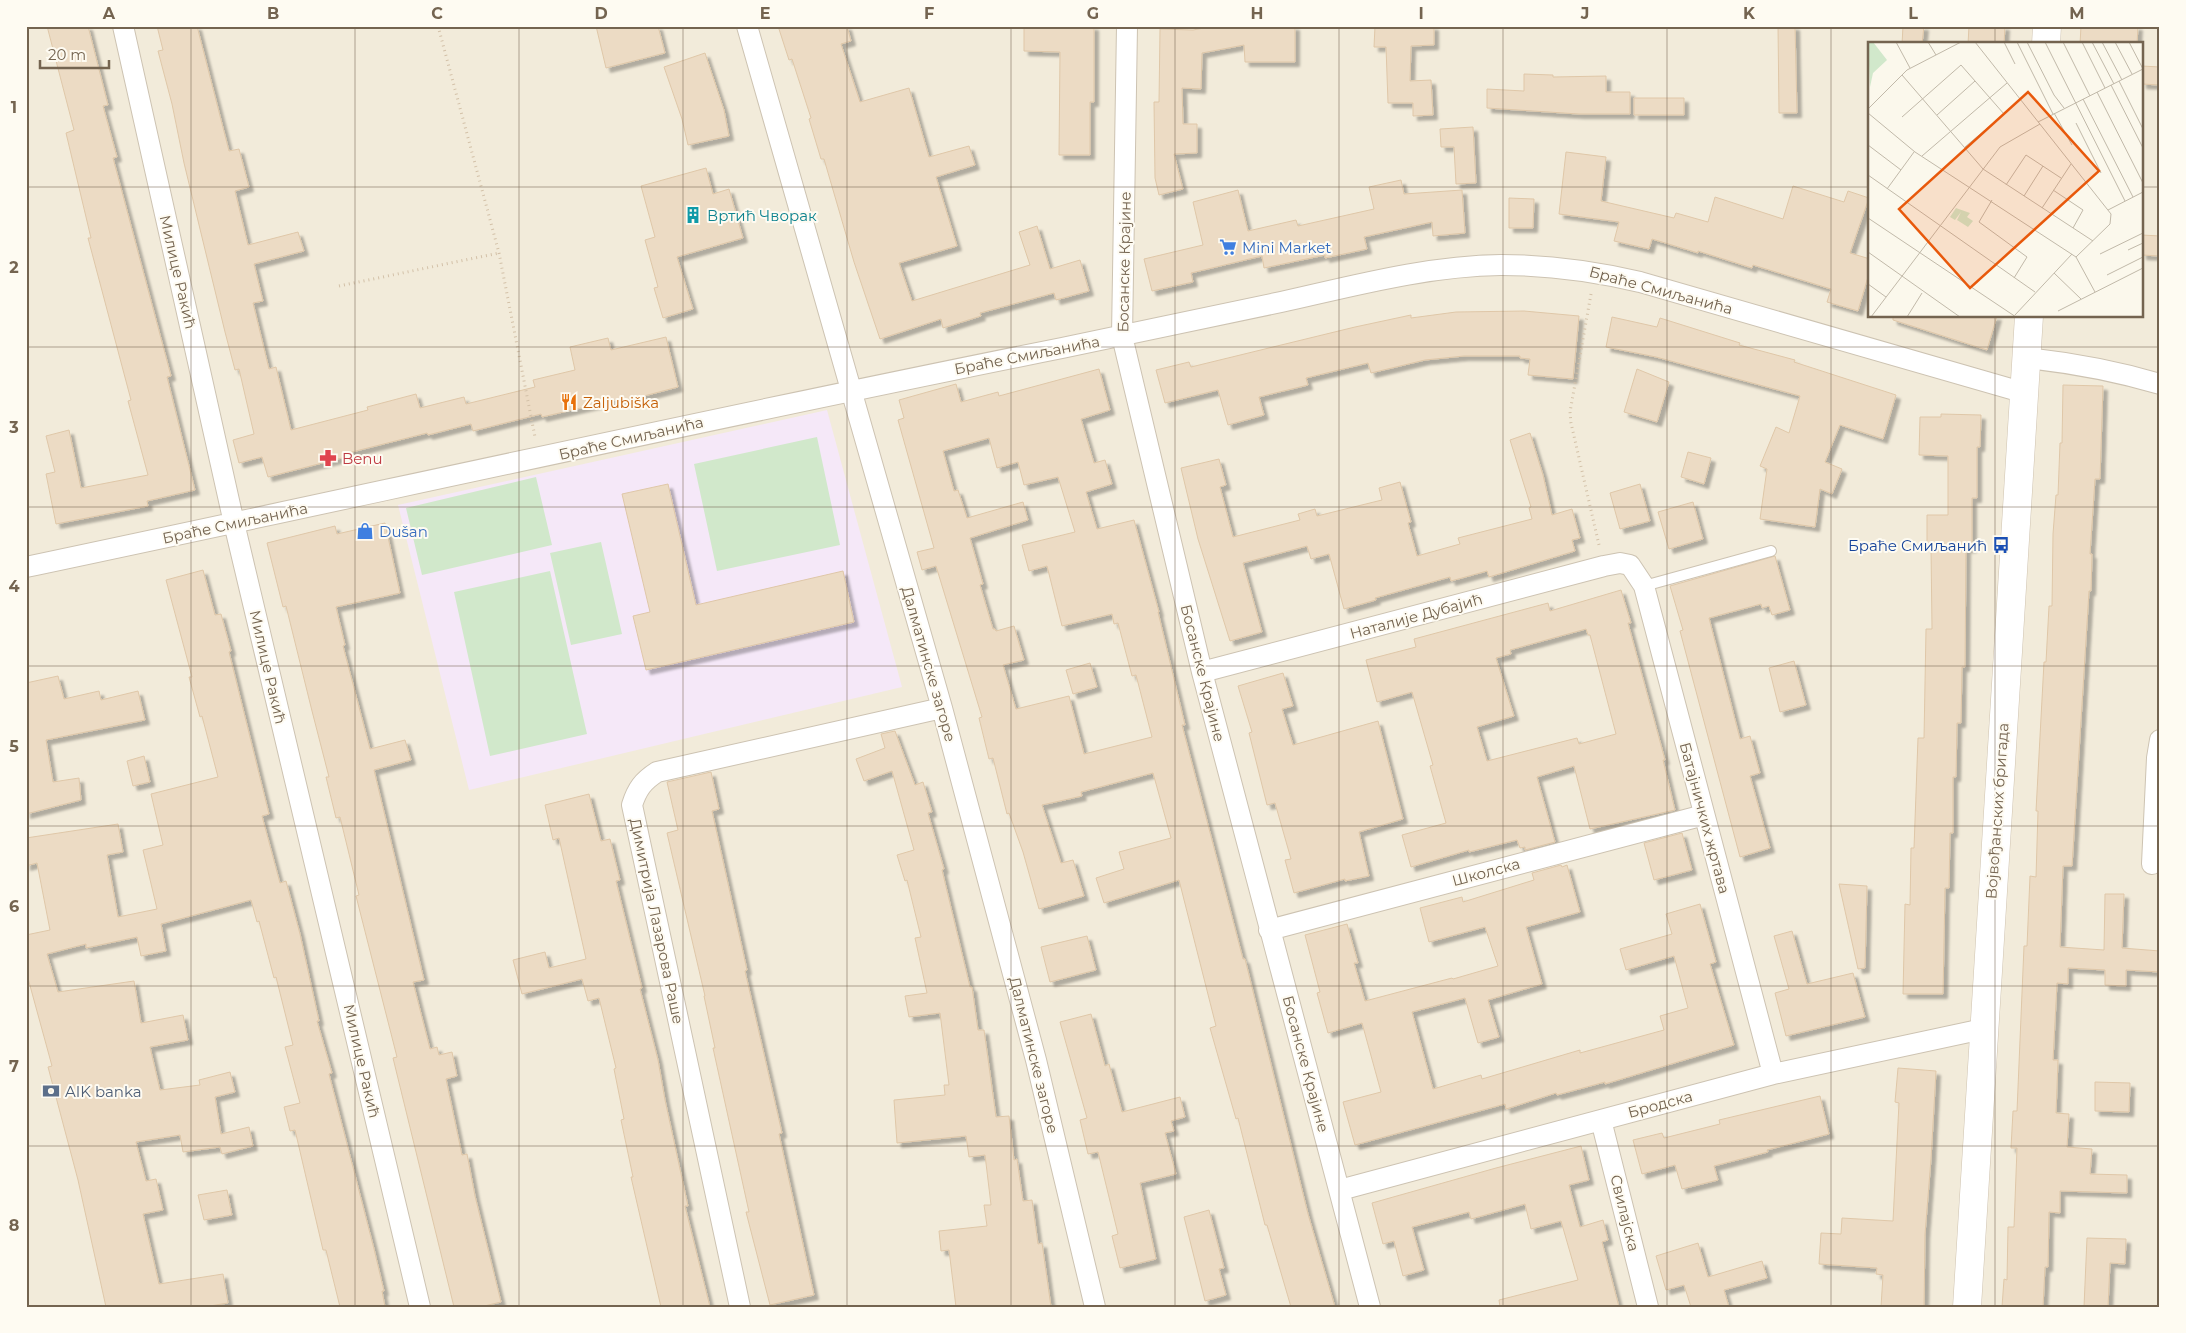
<svg xmlns="http://www.w3.org/2000/svg" width="2186" height="1333" font-family="Montserrat,sans-serif">
<style>
.residential{fill:#f2ebda;fill-rule:evenodd}
.education{fill:#f5e8f8}
.green{fill:#d1e8cb}
.building{fill:#ecdbc4;stroke:#dfc7a8;fill-rule:evenodd;filter:url(#shadow)}
.lines{fill:none;stroke-linecap:round;stroke-linejoin:round}
.lane-casing{stroke:#cdc3b2;stroke-width:12}
.street-casing{stroke:#cdc3b2;stroke-width:22}
.secondary-casing{stroke:#cfc3b0;stroke-width:29}
.path{stroke:#d3c1a8;stroke-width:3;stroke-dasharray:1 4;stroke-linecap:butt}
.lane{stroke:#fff;stroke-width:10}
.street{stroke:#fff;stroke-width:20}
.secondary{stroke:#fff;stroke-width:28}
.grid{fill:none;stroke:#746450;stroke-width:1;stroke-opacity:0.55}
.labels{text-anchor:middle;dominant-baseline:central;stroke-width:4;stroke-linejoin:round;paint-order:stroke}
.culture-label{font-size:15px;fill:#0d838f;stroke:#fefbf2;text-anchor:start}
.shop-label{font-size:15px;fill:#366cbe;stroke:#fefbf2;text-anchor:start}
.street-label{font-size:15px;fill:#746450;stroke:#fefbf2}
.food-label{font-size:15px;fill:#c56008;stroke:#fefbf2;text-anchor:start}
.health-label{font-size:15px;fill:#be3a42;stroke:#fefbf2;text-anchor:start}
.transit-label{font-size:15px;fill:#164399;stroke:#fefbf2;text-anchor:end}
.service-label{font-size:15px;fill:#4e5e75;stroke:#fefbf2;text-anchor:start}
.inset-road{fill:none;stroke:#c1b9a9;stroke-width:1}
.view{fill:#e8590c;fill-opacity:0.15;stroke:#e8590c;stroke-width:2.5}
.inset-edge{fill:none;stroke:#746450;stroke-width:2.5}
.neatline{fill:none;stroke:#746450;stroke-width:2}
.grid-label{font-size:16px;text-anchor:middle;font-weight:bold;fill:#746450}
</style>
<defs>
<filter id="shadow"><feDropShadow dx="4.5" dy="4.5" stdDeviation="1" flood-color="#0004"/></filter>
</defs>
<rect width="100%" height="100%" fill="#fbf8ec"/>
<path class="residential" d="M26 26H2160V1307H26ZM1870 44H2142V316H1870Z"/>
<path class="education" d="M827 410 902 687 469 790 398 505Z"/>
<path class="green" d="M817 437 840 545 717 571 694 464Z
M536 477 552 545 422 575 406 508Z
M601 542 622 634 571 645 550 553Z
M550 571 587 734 490 756 454 592Z"/>
<path class="building" d="M47 26H88L108 105 103 106 117 157 113 158 171 376 167 377 195 490 147 501 148 506 56 524 46 474 55 472 46 436 69 430 81 488 148 475 128 401 131 400 88 238H91L66 133 74 130Z
M157 26H197L229 151 239 149 249 187 235 191 248 245 298 232 304 251 254 264 263 301 253 303 269 369 276 367 291 430 368 410 367 407 416 394 420 408 464 397 466 404 535 387 533 380 575 370 570 347 608 338 611 350 666 337 678 387 625 401 624 398 542 417 541 414 473 431 471 424 428 435 427 433 348 453 349 456 334 460 268 477 262 457 239 463 233 440 254 434 239 369 235 370 225 332 184 163 172 104 158 51 163 50Z
M596 26H658L665 53 606 68Z
M778 26H847L851 41 841 44 860 102 909 88 929 157 969 146 975 165 936 177 957 246 899 263 912 301 1030 265 1019 232 1037 226 1050 269 1080 260 1089 291 1056 300 1054 293 980 313 981 316 943 328 941 319 880 339 854 262 824 159H821L809 119 811 118 792 59 789 60Z
M1024 26H1094V102H1090V155H1059L1060 52 1024 51Z
M1215 26H1295V62H1245L1244 45 1202 53 1201 89 1182 88 1183 124H1197V153L1174 154 1183 189 1159 195 1155 178 1154 102H1159L1160 29 1193 30Z
M1375 26H1434V45L1411 46 1410 81 1431 80 1433 115 1413 116V103H1388L1386 47H1374Z
M1778 26H1795L1797 113H1779Z
M1903 26H1924L1922 44H1902Z
M1969 26H2005L2004 44H1968Z
M2081 26H2138L2137 44H2080Z
M705 53 724 110 729 136 688 145 682 119 664 67Z
M2142 66 2160 67V85L2142 84Z
M1524 74 1553 75V77L1606 76V92H1630V114H1579L1487 108V89L1524 91Z
M1634 98H1684V115H1634Z
M1473 127 1476 183 1456 184 1454 147H1441L1440 129Z
M1566 152 1606 157 1601 201 1674 218 1676 213 1708 222 1715 197 1783 219 1793 186 1844 202 1848 191 1869 198 1850 253 1870 259V270L1858 311 1827 302 1831 289 1753 265 1752 268 1698 251V253L1652 239 1649 249 1614 241 1619 222 1559 214Z
M706 168 713 194 729 189 743 238 677 257 693 309 663 318 654 288 658 287 645 240 655 237 641 186Z
M1401 180 1404 194 1462 190 1465 233 1433 236 1432 222 1364 237 1367 249 1325 258V255L1264 268 1262 256 1191 273 1193 282 1152 291 1144 259 1203 245 1193 202 1238 190 1248 231 1296 220 1298 226 1374 209 1369 187Z
M1509 198 1534 199 1533 228H1509Z
M2142 235 2160 236V256L2142 255Z
M1524 311 1579 316 1573 379 1528 375 1530 359 1520 358V356H1464L1425 360 1371 373 1368 363 1306 378 1308 385 1259 397 1264 415 1228 425 1218 390 1165 403 1156 370 1189 362 1191 367 1355 327 1411 315V318L1456 312Z
M1893 316H1997L1987 350 1893 320Z
M1612 317 1657 327 1660 318 1740 343 1739 345 1795 360 1794 362 1896 395 1883 439 1840 425 1825 462 1842 469 1832 494 1820 489 1815 527 1760 519 1767 469 1760 466 1776 427 1789 433 1800 396 1656 357 1606 347Z
M1099 369 1110 410 1081 419 1094 463 1105 460 1112 484 1086 492 1097 529 1134 520 1159 612H1158L1185 725H1182L1243 959H1245L1308 1214 1335 1307H1291L1267 1225H1265L1238 1118 1236 1119 1210 1028 1216 1026 1179 880 1104 903 1096 878 1124 869 1119 852 1171 838 1153 773 1081 792 1082 796 1042 805 1061 863 1073 860 1084 896 1039 909 1023 852 1009 813 1007 814 993 758 989 759 979 718 982 717 936 566 922 570 917 552 934 548 898 420 904 418 899 400 956 384 961 402 998 392 999 396ZM989 438 997 468 1018 462 1024 485 1058 477 1075 532 1022 545 1029 571 1047 566 1062 626 1112 614 1114 624 1118 623 1132 676 1136 675 1152 737 1084 754 1069 696 1016 709 1003 665 1024 660 1014 626 996 631 995 629H993L980 585 983 584 970 538 1028 520 1023 502 967 518 958 490 954 491 943 451Z
M1637 369 1669 382 1657 422 1624 412Z
M2063 385 2103 386 2100 479H2095L2090 554H2092L2091 591H2089L2072 866H2063L2060 947 2104 950 2105 894H2124L2122 948 2160 951V972L2126 970V986L2105 985V970L2068 968V984L2057 983 2053 1060H2058L2056 1113 2069 1114 2067 1147 2092 1149 2090 1174 2127 1175V1193L2060 1191V1213L2049 1212 2048 1267H2045L2043 1307H2002L2004 1279 2007 1280 2008 1227H2014L2017 1148H2011L2013 1111H2017L2024 946H2027L2030 876 2036 877 2038 811H2036L2044 662H2046L2049 606H2052L2053 534 2056 495H2058L2060 443H2062Z
M1941 414 1981 415 1980 447H1977V498H1972V548H1966L1965 667H1962L1961 723H1957L1956 777H1953V833H1950L1949 888H1945L1943 994H1903L1905 904 1910 905 1911 848H1914L1918 738H1924L1926 629H1932L1931 548H1927V515H1948V456L1919 455 1920 417H1941Z
M1530 433 1543 475 1552 515 1572 509 1580 538 1572 540 1575 551 1489 577 1487 571 1451 581 1450 577 1375 598 1376 600 1344 609 1329 554 1311 559 1307 546 1243 563 1262 632 1230 641 1198 539 1181 468 1219 459 1226 485 1220 487 1233 537 1300 520 1298 514 1315 509 1317 516 1382 500 1379 488 1400 482 1411 522 1408 523 1417 556 1460 544 1458 538 1532 519 1529 508 1531 507 1510 440Z
M1688 452 1711 458 1704 484 1681 477Z
M668 484 696 605 843 571 854 622 646 670 633 616 650 612 622 494Z
M1640 484 1650 521 1620 529 1610 493Z
M1693 502 1703 539 1669 549 1658 512Z
M385 523 400 593 336 607 345 645 343 646 370 749 405 740 411 760 374 770 424 980 413 982 430 1049 437 1047 439 1055 452 1052 457 1076 446 1079 462 1155 467 1154 475 1196 501 1302 480 1307H454L393 1058 397 1057 356 896 359 895 340 817 336 818 326 777H329L312 711 286 606 283 607 267 543 335 526 337 534Z
M1775 556 1790 610 1772 615 1769 606 1762 608 1761 604 1709 618 1740 739 1750 736 1760 773 1750 776 1770 848 1740 857 1680 631 1683 630 1670 586Z
M203 570 215 615 221 614 231 651 229 652 269 814 262 816 280 883 286 881 300 934 319 1021H317L332 1073 329 1074 374 1249 384 1291H382L385 1307H340L326 1250H323L295 1130 290 1131 284 1107 300 1103 285 1047 293 1045 276 977 274 978 259 921 257 922 251 900 161 924 166 951 141 956 137 937 86 948V944L47 954 58 992 134 981 141 1023 183 1015 188 1040 150 1047 160 1090 200 1085 199 1080 230 1072 235 1092 215 1097 221 1134 249 1127 253 1146 222 1154 220 1147 183 1152 180 1135 136 1142 146 1181 156 1179 163 1210 143 1214 159 1284 223 1274 228 1303 204 1307H106L78 1180 48 1067 52 1066 26 971V935L50 930 37 863 26 866V838L118 824 123 852 107 855 118 917 157 909 143 850 163 845 151 794 218 777 202 716 200 717 189 677H192L166 580Z
M1621 590 1631 623H1628L1665 760H1663L1675 810 1590 829 1574 766 1537 777 1555 842 1525 850V847L1520 848 1517 840 1469 852V850L1411 867 1402 835 1446 823 1430 766 1433 765 1412 692 1377 702 1366 660 1416 647 1414 639 1548 603 1550 611ZM1586 629 1588 635H1590L1616 734 1579 744 1577 738 1487 761 1477 727 1514 716 1496 658 1511 654 1510 650Z
M1794 661 1806 705 1780 712 1769 668Z
M1090 663 1097 687 1073 694 1066 670Z
M1283 673 1293 706 1282 709 1293 745 1378 721 1403 819 1359 832 1369 876 1345 881V879L1294 893 1285 860 1291 859 1275 803 1267 805 1249 733 1252 732 1238 686Z
M58 676 64 699 99 691 101 700 138 691 145 720 46 740 53 782 79 778 81 800 26 814V683Z
M895 731 915 785 923 782 932 812 928 813 944 869 942 870 970 987H972L978 1030H984L996 1117 1009 1116 1014 1160 1017 1159 1023 1201 1032 1200 1038 1244 1042 1243 1051 1307H956L949 1250 941 1251 939 1231 987 1226 984 1205H991L985 1155 969 1157 966 1136 897 1143 894 1100 945 1095 944 1085H949L940 1013 909 1017 905 996 927 993 915 938 921 937 907 880 905 881 897 855 914 850 892 771 864 781 856 759 885 748 881 734Z
M144 756 150 782 133 786 127 761Z
M711 772 719 809 712 811 747 970 745 971 782 1133 779 1134 814 1295 770 1305 746 1212H749L713 1048H715L704 996H705L667 833 678 830 667 782Z
M589 794 601 841 610 839 620 880 616 881 642 988 640 989 658 1060 665 1100 688 1206H685L710 1307H661L631 1177H633L621 1120 624 1119 614 1069 616 1068 599 998 588 1001 582 979 522 994 513 960 545 952 549 968 586 959 559 838 553 840 545 805Z
M1682 833 1692 870 1654 880 1644 843Z
M1561 865 1562 867 1567 865 1580 912 1526 927 1542 984 1488 1000 1499 1037 1478 1043 1465 998 1412 1012 1433 1089 1481 1075 1482 1079 1580 1050V1053L1664 1030 1660 1016 1688 1008 1674 956 1626 970 1620 949 1672 934 1666 914 1700 904 1716 962 1710 964 1734 1045 1605 1084V1082L1557 1095 1556 1093 1506 1109 1505 1104 1355 1145 1343 1102 1381 1092 1362 1023 1328 1033 1317 993 1320 992 1305 935 1347 924 1358 963H1354L1365 1001 1452 978 1453 979 1498 966 1485 927 1429 942 1420 908 1462 897 1463 902 1534 880 1532 873Z
M1839 884 1867 886 1865 968 1858 969Z
M1792 931 1807 984 1853 973 1865 1017 1786 1036 1775 993 1789 989 1774 936Z
M1087 936 1096 970 1050 982 1041 947Z
M1091 1014 1105 1066 1109 1064 1122 1112 1180 1097 1185 1117 1171 1121 1174 1131 1165 1133 1176 1174 1140 1183 1156 1259 1120 1268 1112 1236 1118 1234 1098 1152 1088 1154 1080 1120 1087 1118 1060 1022Z
M1898 1068 1936 1071 1931 1159 1925 1234 1924 1307H1881L1883 1275 1876 1274 1877 1268 1819 1264 1821 1233 1841 1234 1842 1218 1893 1221 1899 1103 1895 1102Z
M2095 1082 2130 1083 2129 1112 2095 1111Z
M1820 1096 1829 1134 1767 1150 1768 1152 1714 1166 1718 1180 1682 1189 1675 1165 1642 1174 1633 1140 1662 1133 1664 1138 1720 1124 1719 1120Z
M1581 1146 1589 1180 1569 1185 1580 1227 1603 1220 1608 1240 1602 1242 1619 1307H1500L1499 1300 1578 1280 1561 1221 1531 1229 1525 1204 1471 1219 1469 1212 1412 1227 1424 1270 1403 1276 1394 1241 1383 1244 1372 1203 1496 1168Z
M227 1190 232 1215 204 1220 198 1195Z
M1209 1210 1224 1268 1219 1269 1226 1295 1205 1301 1184 1217Z
M2087 1238 2126 1239 2125 1264 2110 1263 2108 1307H2084Z
M1698 1243 1708 1277 1762 1261 1767 1278 1724 1290 1729 1307H1691L1684 1285 1666 1290 1656 1256Z"/>
<g class="lines">
<g class="lane-casing">
<path id="lane" d="M1644 586 1771 551"/>
</g>
<g class="street-casing">
<path id="street" d="M123 26 234 523 420 1307
M747 26 942 708 1036 1060 1095 1307
M1127 26 1122 336 1202 672 1370 1307
M2027 358C2073 363 2116 371 2160 384
M26 567C372 494 716 417 1062 348 1135 333 1208 317 1281 302 1353 286 1426 266 1501 265 1548 265 1593 271 1640 282L2025 393
M1202 672 1604 566 1620 563 1630 565 1644 586 1773 1074
M2152 864 2157 758 2160 740
M1269 930 1704 815
M1601 1120 1648 1307
M1340 1190 1773 1074 1983 1029
M740 1307 632 805C637 789 643 781 657 772L942 708"/>
</g>
<g class="secondary-casing">
<path id="secondary" d="M2046 44 2047 26
M1967 1307 2029 316"/>
</g>
<path class="path" d="M438 26 499 253 535 437
M339 286 499 253
M1591 294 1570 412 1571 423 1599 545"/>
<use href="#lane" class="lane"/>
<use href="#street" class="street"/>
<use href="#secondary" class="secondary"/>
</g>
<path class="grid" d="M191 26V1307M355 26V1307M519 26V1307M683 26V1307M847 26V1307M1011 26V1307M1175 26V1307M1339 26V1307M1503 26V1307M1667 26V1307M1831 26V1307M1995 26V44M26 187H1870M2142 187H2160M1995 316V1307M26 347H2160M26 507H2160M26 666H2160M26 826H2160M26 986H2160M26 1146H2160"/>
<defs>
<g id="building-bare" transform="scale(1.35)"><path d="M-4-6H4V6H1V3H-1V6H-4ZM-2.5-4.3h1.7v1.8h-1.7ZM.8-4.3h1.7v1.8H.8ZM-2.5-1h1.7V.8h-1.7ZM.8-1h1.7V.8H.8Z" fill="#0f9aa8" stroke="#fefbf2" stroke-width="2.5" paint-order="stroke"/></g>
<g id="supermarket-bare" transform="scale(1.35)"><path d="M-6-5.5h2.5l.6 2H6L4.5 2H-2.5L-4.4-4H-6ZM-1.5 3.2a1.3 1.3 0 1 0 .1 0ZM3 3.2a1.3 1.3 0 1 0 .1 0Z" fill="#3f7fe0" stroke="#fefbf2" stroke-width="2.5" paint-order="stroke"/></g>
<g id="restaurant-bare" transform="scale(1.35)"><path d="M-5-6h1v4h1v-4h1v4h1v-4h1v5L-1.5 .5V6h-2V.5L-5-1ZM5-6V6H3V1.5H1.5Q1.5-4 5-6Z" fill="#e8710a" stroke="#fefbf2" stroke-width="2.5" paint-order="stroke"/></g>
<g id="pharmacy-bare" transform="scale(1.35)"><path d="M-2-6h4v4h4v4h-4v4h-4v-4h-4v-4h4Z" fill="#e0444e" stroke="#fefbf2" stroke-width="2.5" paint-order="stroke"/></g>
<g id="shop-bare" transform="scale(1.35)"><path d="M-5-2.5h2.3a2.7 3.5 0 0 1 5.4 0H5L5.5 6h-11ZM-1.5-2.5h3a1.5 2.3 0 0 0-3 0Z" fill="#3f7fe0" stroke="#fefbf2" stroke-width="2.5" paint-order="stroke"/></g>
<g id="bus-bare" transform="scale(1.35)"><path d="M-5-6H5V4H4V6H2V4H-2V6H-4V4H-5ZM-3.5-4V0h7V-4ZM-3.5 1.2v1.5H-2V1.2ZM2 1.2v1.5H3.5V1.2Z" fill="#1a4fb4" stroke="#fefbf2" stroke-width="2.5" paint-order="stroke"/></g>
<g id="bank-bare" transform="scale(1.35)"><path d="M-6-4H6V4H-6ZM0-2.3a2.3 2.3 0 1 0 0 4.6a2.3 2.3 0 1 0 0-4.6Z" fill="#5c6f8a" stroke="#fefbf2" stroke-width="2.5" paint-order="stroke"/></g>
</defs>
<g fill-rule="evenodd">
<use href="#building-bare" x="693" y="215"/>
<use href="#supermarket-bare" x="1228" y="247"/>
<use href="#restaurant-bare" x="569" y="402"/>
<use href="#pharmacy-bare" x="328" y="458"/>
<use href="#shop-bare" x="365" y="531"/>
<use href="#bus-bare" x="2001" y="545"/>
<use href="#bank-bare" x="51" y="1091"/>
</g>
<g class="labels">
<g class="culture-label">
<text x="707" y="215">Вртић Чворак</text>
</g>
<g class="shop-label">
<text x="1242" y="247">Mini Market</text>
<text x="379" y="531">Dušan</text>
</g>
<g class="street-label">
<text transform="translate(1124 262) rotate(-89)">Босанске Крајине</text>
<text transform="translate(178 272) rotate(77)">Милице Ракић</text>
<text transform="translate(1661 290) rotate(15)">Браће Смиљанића</text>
<text transform="translate(1027 355) rotate(-11)">Браће Смиљанића</text>
<text transform="translate(631 438) rotate(-13)">Браће Смиљанића</text>
<text transform="translate(235 523) rotate(-12)">Браће Смиљанића</text>
<text transform="translate(1416 616) rotate(-15)">Наталије Дубајић</text>
<text transform="translate(929 664) rotate(74)">Далматинске загоре</text>
<text transform="translate(268 667) rotate(77)">Милице Ракић</text>
<text transform="translate(1203 673) rotate(76)">Босанске Крајине</text>
<text transform="translate(1997 811) rotate(-86)">Војвођанских бригада</text>
<text transform="translate(1705 818) rotate(75)">Батајничких жртава</text>
<text transform="translate(1486 872) rotate(-15)">Школска</text>
<text transform="translate(657 921) rotate(78)">Димитрија Лазарова Раше</text>
<text transform="translate(1034 1055) rotate(76)">Далматинске загоре</text>
<text transform="translate(362 1061) rotate(77)">Милице Ракић</text>
<text transform="translate(1306 1064) rotate(75)">Босанске Крајине</text>
<text transform="translate(1660 1104) rotate(-15)">Бродска</text>
<text transform="translate(1625 1213) rotate(76)">Свилајска</text>
</g>
<g class="food-label">
<text x="583" y="402">Zaljubiška</text>
</g>
<g class="health-label">
<text x="342" y="458">Benu</text>
</g>
<g class="transit-label">
<text x="1987" y="545">Браће Смиљанић</text>
</g>
<g class="service-label">
<text x="65" y="1091">AIK banka</text>
</g>
</g>
<g transform="translate(1868 42)">
<rect width="275" height="275" fill="#fbf8ec"/>
<path d="M0 0H5L19 18 5 31 2 45ZM88 166 102 171 99 175 105 179 100 185 89 178 93 170 87 178 82 175Z" fill="#d1e8cb"/>
<path class="inset-road" d="M28 0 42 26M60 0 68 13M107 0 243 172 242 182 208 215M136 0 147 22M149 0 185 72M159 0 186 53 196 66M177 0 257 159M195 0 222 54M214 0 237 46M224 0 246 42M234 0 254 38M247 0 264 32M34 33 115 127 225 199M251 39 275 87M243 43 275 106M229 50 275 141M215 57 265 155M0 67 39 28 93 0M0 71 47 110 208 215 227 250M186 71 204 103M69 73 107 39M34 75 93 23 136 72 97 105M170 80 275 27 261 0M208 81 233 131M0 103 33 128M54 114 139 41M0 133 167 250M138 143 158 113 193 136M19 147 46 110M185 148 215 168 205 186M156 154 175 124M124 158 111 180 159 215 146 236M174 166 203 122M240 168 275 150M0 176 148 275M260 208 275 201M0 210 92 275M232 212 275 191M186 231 213 257M239 233 275 215M0 242 18 255M190 269 275 226M147 273 204 212M3 275 132 105 172 82M39 275 54 251"/>
<path class="view" d="M160 50 231 129 102 246 31 167Z"/>
<rect width="275" height="275" class="inset-edge"/>
</g>
<rect width="2186" height="1333" fill="none" stroke="#fefbf2" stroke-width="55"/>
<path d="M40 60v8h69v-8" fill="none" stroke="#746450" stroke-width="2.5"/>
<text x="48" y="60" font-size="15" fill="#746450" stroke="#fefbf2" stroke-width="4" paint-order="stroke">20 m</text>
<rect x="28" y="28" width="2130" height="1278" class="neatline"/>
<g class="grid-label">
<text x="109" y="19">A</text>
<text x="273" y="19">B</text>
<text x="437" y="19">C</text>
<text x="601" y="19">D</text>
<text x="765" y="19">E</text>
<text x="929" y="19">F</text>
<text x="1093" y="19">G</text>
<text x="1257" y="19">H</text>
<text x="1421" y="19">I</text>
<text x="1585" y="19">J</text>
<text x="1749" y="19">K</text>
<text x="1913" y="19">L</text>
<text x="2077" y="19">M</text>
<text x="14" y="113">1</text>
<text x="14" y="273">2</text>
<text x="14" y="433">3</text>
<text x="14" y="592">4</text>
<text x="14" y="752">5</text>
<text x="14" y="912">6</text>
<text x="14" y="1072">7</text>
<text x="14" y="1231">8</text>
</g>
</svg>
